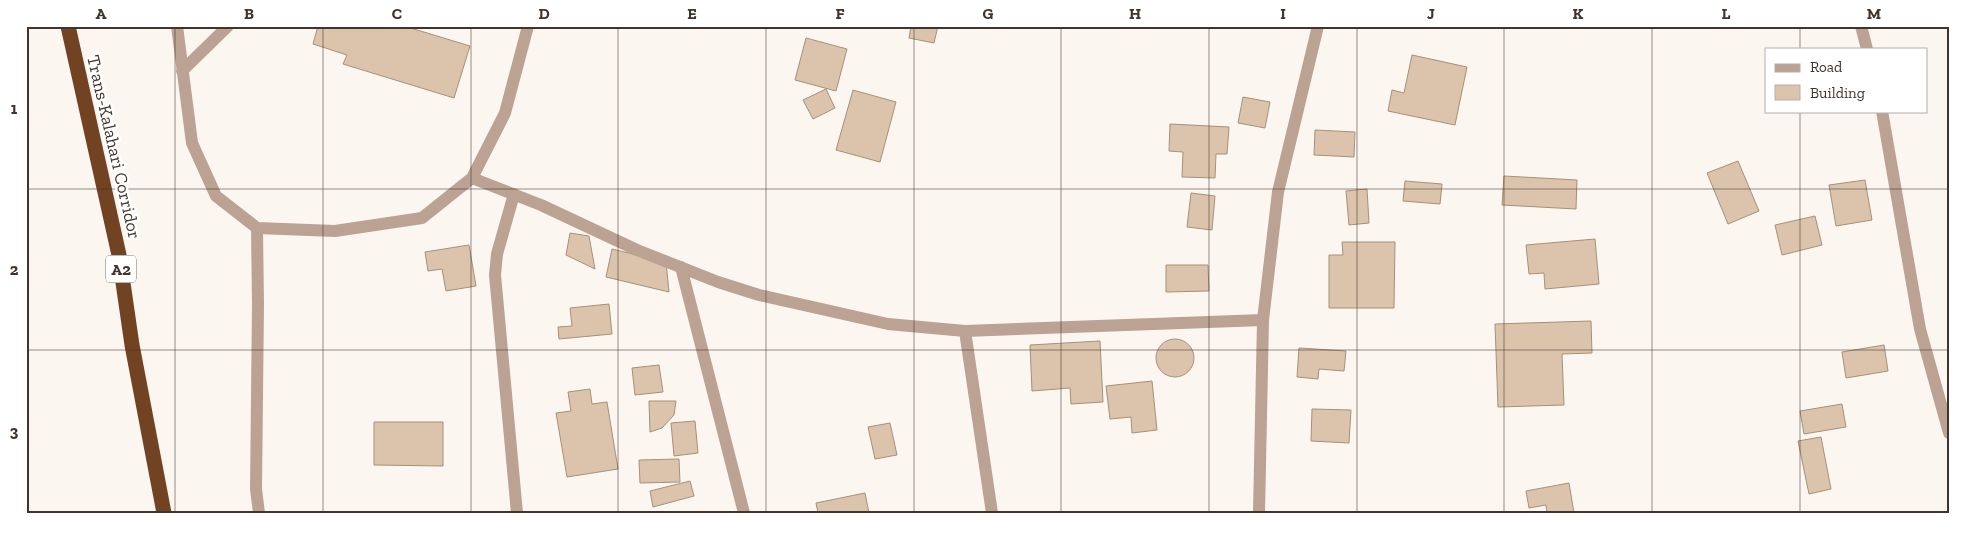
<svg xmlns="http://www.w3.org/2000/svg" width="1975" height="539" font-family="'Zilla Slab',serif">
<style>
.building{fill:#dbc4ab;stroke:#a69078}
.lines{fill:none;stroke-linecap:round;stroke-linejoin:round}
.street{stroke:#bba293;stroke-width:12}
.highway{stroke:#724322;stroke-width:15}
.grid{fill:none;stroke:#40342c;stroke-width:1;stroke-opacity:0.55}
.labels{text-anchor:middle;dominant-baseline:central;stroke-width:5;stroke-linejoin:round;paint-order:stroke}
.shield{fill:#fff;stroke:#79716b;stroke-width:1}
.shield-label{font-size:16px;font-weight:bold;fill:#40342c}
.street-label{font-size:18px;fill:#40342c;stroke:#fff}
.neatline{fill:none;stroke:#40342c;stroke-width:2}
.grid-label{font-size:16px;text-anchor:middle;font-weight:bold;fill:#40342c}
</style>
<rect width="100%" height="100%" fill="#fcf6f1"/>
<path class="building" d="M318 26H404L470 46 454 98 343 64 347 55 313 44Z
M911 26H938L934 43 909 38Z
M806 38 847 49 836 91 795 80Z
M1412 55 1467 67 1455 125 1388 111 1392 90 1404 93Z
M826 89 835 108 813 119 803 100Z
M853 90 896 102 880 162 836 150Z
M1243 97 1270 102 1265 128 1238 123Z
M1170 124 1229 127 1227 154H1216L1215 178 1182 177 1183 152 1169 151Z
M1315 130 1355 132 1354 157 1314 155Z
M1738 161 1759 211 1728 224 1707 173Z
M1504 176 1577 180 1576 209 1502 205Z
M1865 180 1872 220 1836 226 1829 185Z
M1405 181 1442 184 1440 204 1403 201Z
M1367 189 1369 223 1349 225 1346 191Z
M1191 193 1215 196 1212 230 1187 227Z
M1815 216 1822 245 1782 255 1775 225Z
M570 233 589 236 595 269 566 255Z
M1595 239 1599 284 1545 289 1544 273 1529 274 1526 245Z
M1342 242H1395L1394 308H1329V255H1343Z
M469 245 476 286 446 291 442 269 428 271 425 252Z
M612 249 666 262 669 292 606 277Z
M1166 265H1208L1209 291 1166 292Z
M609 304 612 334 559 339 558 327 572 326 570 308Z
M1591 321 1592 353 1562 354 1564 405 1498 407 1495 324Z
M1156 358a19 19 0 1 1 38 0a19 19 0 1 1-38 0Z
M1100 341 1103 402 1071 404 1070 388 1032 391 1030 345Z
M1884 345 1888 371 1846 378 1842 352Z
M1299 348 1346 351 1344 371 1319 369 1318 379 1297 377Z
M659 365 663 392 635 395 632 368Z
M1152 381 1157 430 1132 433 1131 417 1110 419 1106 386Z
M590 389 592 404 607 402 618 469 567 477 556 413 571 411 568 392Z
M649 401H676L674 415 662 428 650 432Z
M1842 404 1846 427 1804 434 1800 411Z
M1312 409 1351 410 1349 443 1311 441Z
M695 421 698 453 674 456 671 423Z
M374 422H443V466L374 465Z
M890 423 897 455 875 459 868 427Z
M1821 437 1831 489 1809 494 1798 441Z
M679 459 680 482 640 483 639 460Z
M690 481 694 496 653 507 650 491Z
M1569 483 1574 513H1547L1546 505 1529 508 1526 491Z
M865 493 869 513H818L816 503Z"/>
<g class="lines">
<path class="street" d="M177 26 192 143 216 196 257 228 335 231 422 218 472 178 505 113 528 26
M1861 26 1867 49
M182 71 228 26
M1882 111 1920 329 1949 433
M472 178 541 205 637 250 718 282 759 295 888 324 965 331 1263 320
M514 194 497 254 495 275 517 513
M257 228 258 304 256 489 259 513
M681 267 744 513
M965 331 992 513
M1259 513 1263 320 1278 192 1318 26"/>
<path class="highway" d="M68 26 119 255 132 345 164 513"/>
</g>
<path class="grid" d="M175 26V513M323 26V513M471 26V513M618 26V513M766 26V513M914 26V513M1061 26V513M1209 26V513M1357 26V513M1504 26V513M1652 26V513M1800 26V49M1800 111V513M26 189H1949M26 350H1949"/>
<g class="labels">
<rect class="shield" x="106" y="255.5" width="30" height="27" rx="4"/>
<g class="shield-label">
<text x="121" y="269">A2</text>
</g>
<g class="street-label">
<text transform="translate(114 147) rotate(77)">Trans-Kalahari Corridor</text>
</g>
</g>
<rect width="1975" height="539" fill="none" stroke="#ffffff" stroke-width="55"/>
<rect x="1765" y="48" width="162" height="65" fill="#ffffff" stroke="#b3aeab"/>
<rect x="1775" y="64" width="25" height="8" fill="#bba293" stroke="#b3aeab"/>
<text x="1810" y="72" font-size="15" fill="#40342c">Road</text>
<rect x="1775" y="85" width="25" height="15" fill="#dbc4ab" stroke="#b3aeab"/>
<text x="1810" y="98" font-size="15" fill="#40342c">Building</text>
<rect x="28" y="28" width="1920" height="484" class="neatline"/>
<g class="grid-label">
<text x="101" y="19">A</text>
<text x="249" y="19">B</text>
<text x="397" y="19">C</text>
<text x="544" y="19">D</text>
<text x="692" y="19">E</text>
<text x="840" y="19">F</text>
<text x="988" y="19">G</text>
<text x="1135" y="19">H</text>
<text x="1283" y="19">I</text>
<text x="1431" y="19">J</text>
<text x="1578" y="19">K</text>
<text x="1726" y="19">L</text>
<text x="1874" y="19">M</text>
<text x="14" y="114">1</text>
<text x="14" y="275">2</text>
<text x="14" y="437">3</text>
</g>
</svg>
